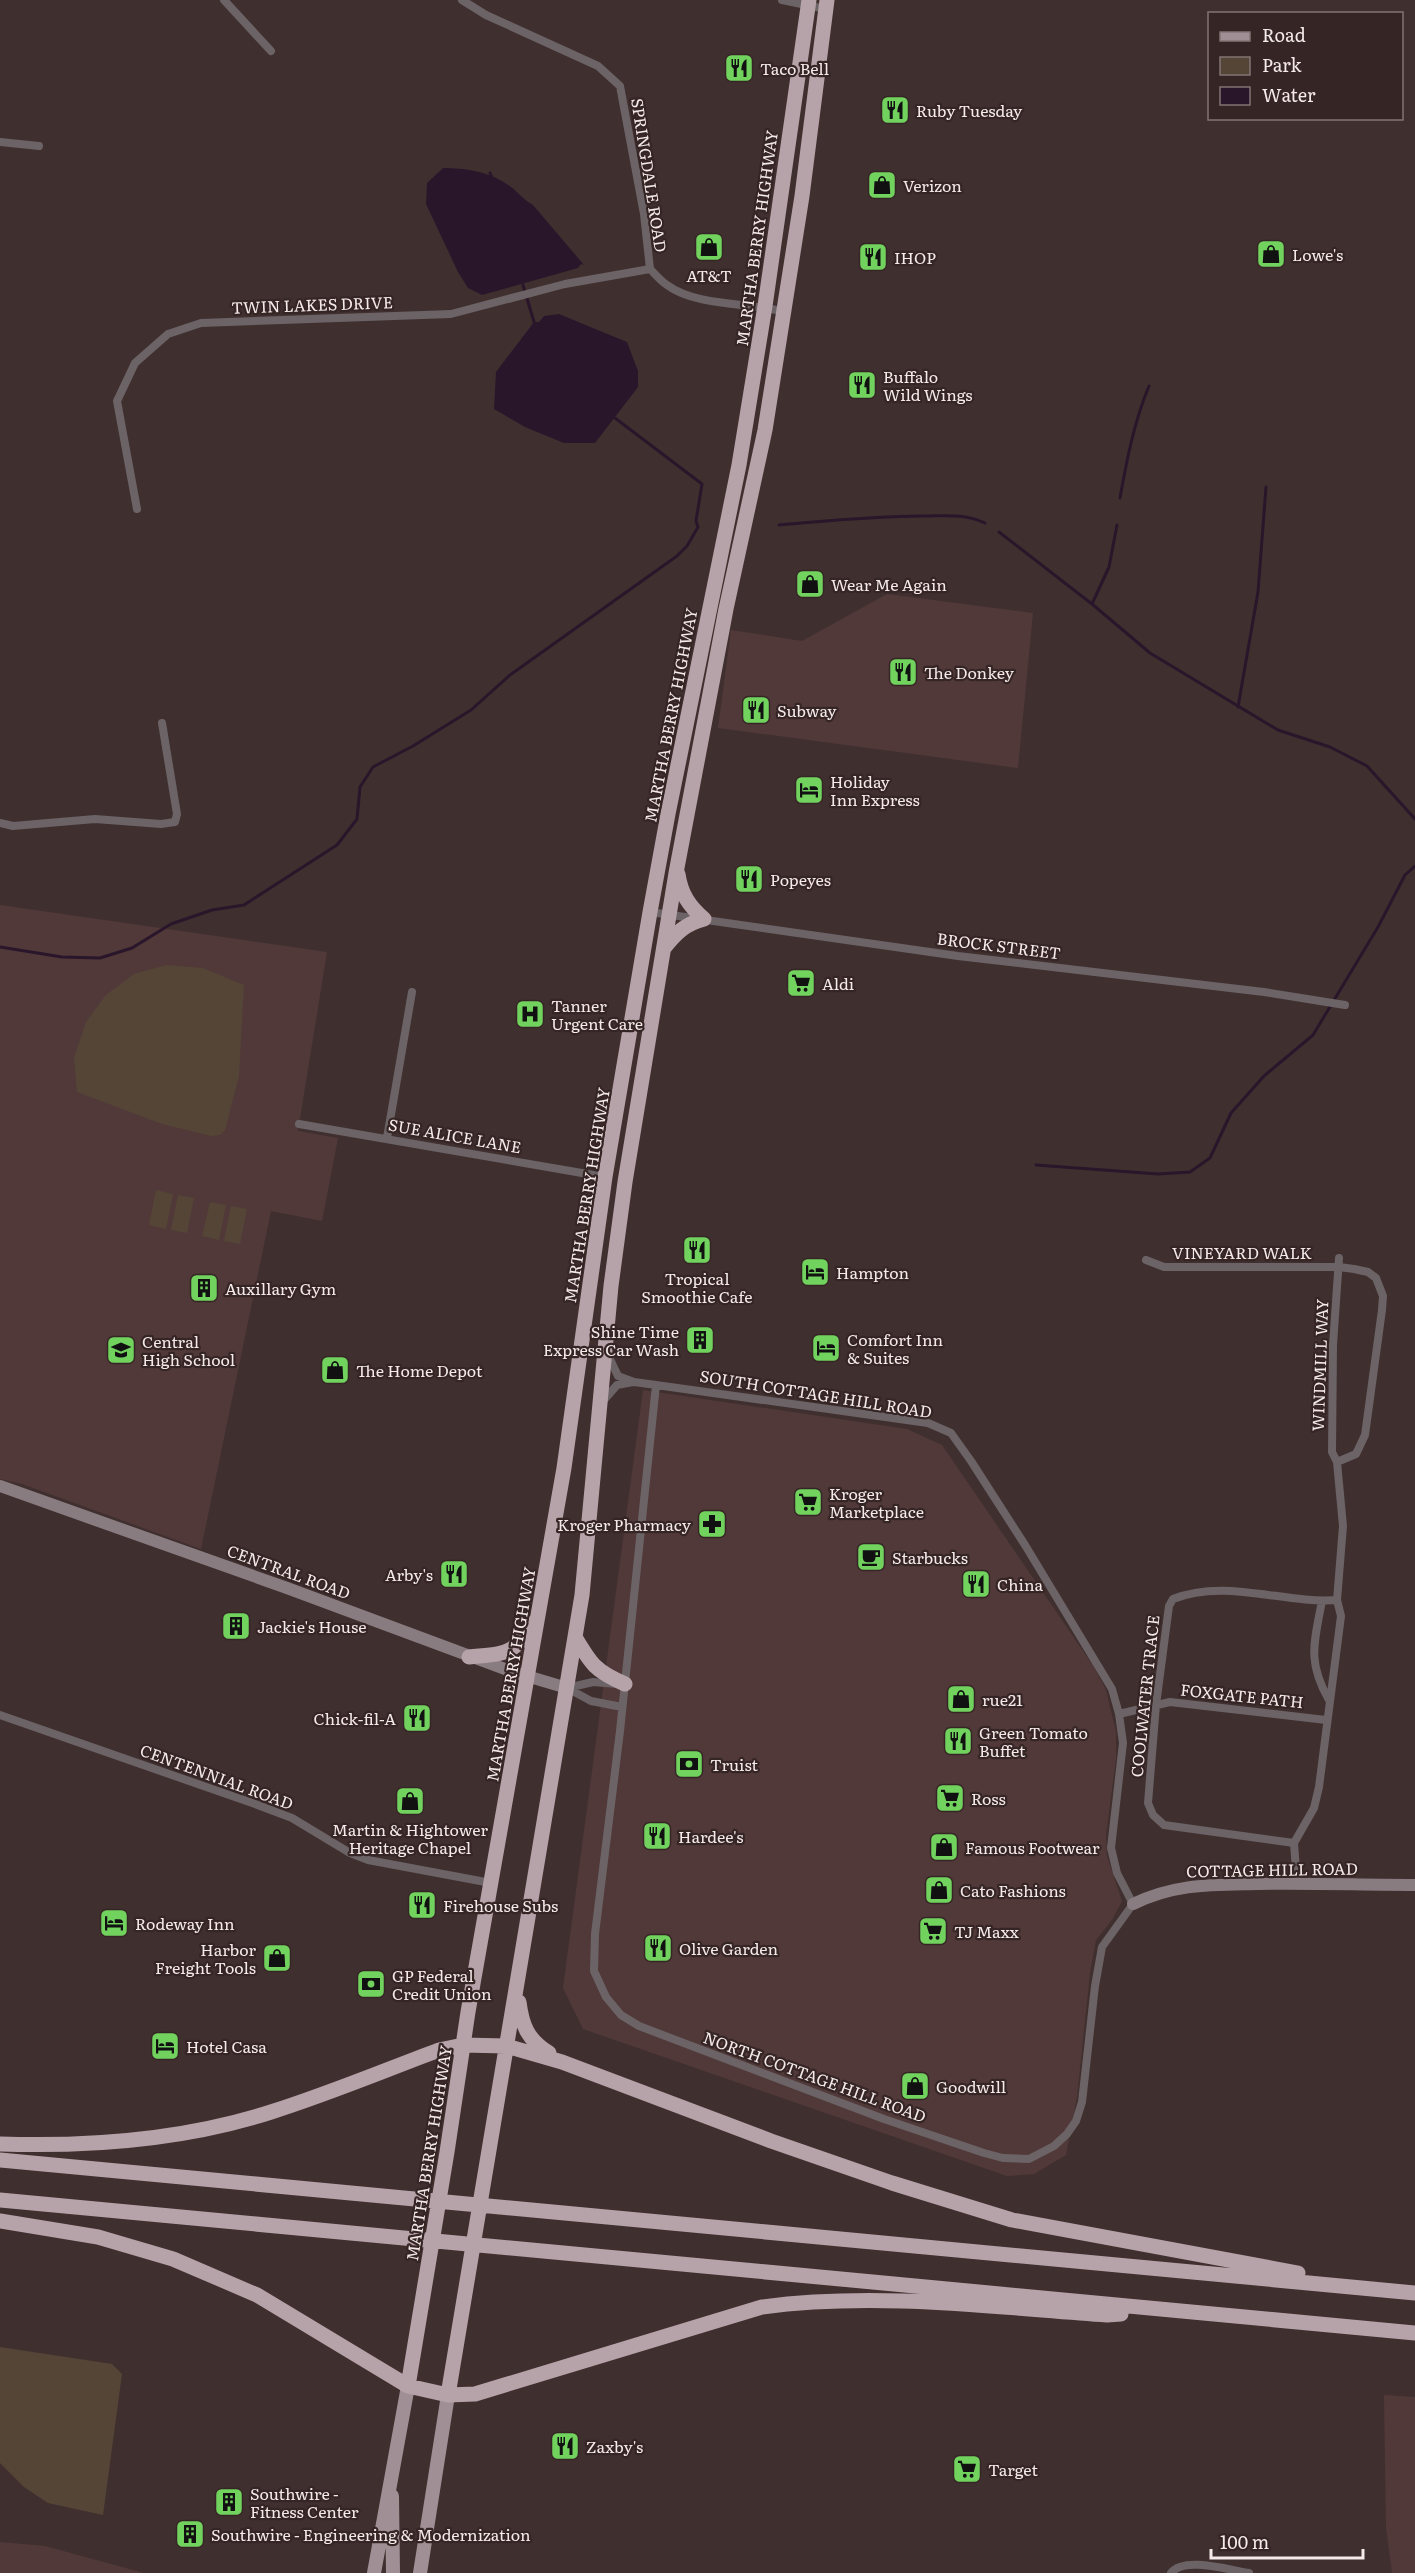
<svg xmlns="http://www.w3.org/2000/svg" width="1415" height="2573" font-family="Literata,serif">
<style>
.built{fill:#513939}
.green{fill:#544536}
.water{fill:#2a162a}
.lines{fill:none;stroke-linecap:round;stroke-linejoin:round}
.stream{stroke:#2a162a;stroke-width:3}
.street{stroke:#6b6366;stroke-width:8}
.secondary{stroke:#897c81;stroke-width:12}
.primary{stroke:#a09096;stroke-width:14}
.highway{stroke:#b6a2a9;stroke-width:15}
.labels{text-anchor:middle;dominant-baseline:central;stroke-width:4.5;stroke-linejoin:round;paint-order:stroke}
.poi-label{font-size:16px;fill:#f5eaea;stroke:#362525;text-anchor:start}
.street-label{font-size:16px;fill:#f5eaea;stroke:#362525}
</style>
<rect width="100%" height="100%" fill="#402f2f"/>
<path class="built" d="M887 594 1033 613 1018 768 718 728 731 630 802 641Z
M0 905 327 952 298 1131 338 1138 322 1221 271 1211 201 1549 22 1484 0 1479Z
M643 1390 907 1429 942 1445 1094 1667 1106 1690 1116 1732V1759L1106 1835 1107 1856 1122 1901 1112 1920 1096 1940 1090 1973 1077 2097 1066 2155 1034 2174 1007 2176 583 2029 563 1988Z
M1384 2395 1415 2397V2573H1392L1386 2527Z
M0 2542 45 2546 144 2573H0Z"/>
<path class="green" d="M166 965 203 968 244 985 239 1076 225 1130 220 1135 211 1136 162 1124 77 1092 74 1058 86 1022 106 995 134 974Z
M156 1190 173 1194 166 1229 149 1225Z
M178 1195 194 1198 187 1233 171 1230Z
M210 1202 226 1205 219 1240 202 1236Z
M231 1206 247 1209 240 1244 224 1241Z
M0 2347 112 2364 122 2374 103 2515 48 2503 24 2487 0 2463Z"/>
<path class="water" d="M443 168C466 168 492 172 511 187 519 193 524 200 533 205L584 265 581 264 578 268 482 295 468 288 458 272 426 204 427 183Z
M559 314 627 342 638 371V387L595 443H564L525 427 494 409 496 372 534 322H539L544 316Z"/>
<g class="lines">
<path class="stream" d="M490 173 492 178
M523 285 534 322
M1120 498C1127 459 1134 422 1149 386
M779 525C827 521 874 516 922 516 945 516 964 513 985 523
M999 532 1092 604 1150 653 1278 730 1330 747 1367 766 1415 819
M1092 604 1109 567 1117 525
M1238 707 1258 592 1266 487
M0 947 62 957 100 958 132 948 171 924 212 910 244 905 337 845 357 819 360 787 373 767 413 746 471 710 510 675 677 556 687 546 698 527 696 521 702 484 615 418
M1036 1165 1158 1174 1190 1172 1210 1158 1231 1113 1264 1076 1313 1035 1378 927 1405 875 1415 866"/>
<path class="street" d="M224 0 271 51
M462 0 486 15 598 66 620 86 644 214 650 269C655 274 661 281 667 285 697 307 749 302 785 312
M782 0 826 9
M0 142 39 146
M137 509 117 401 135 363 168 334 201 323 451 314 565 284 650 269
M0 823 13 826 95 819 161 824 175 822 177 814 162 723
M650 912 958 956 1264 992 1345 1005
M299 1124 605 1177
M387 1138 412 992
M1146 1260 1164 1267H1339L1354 1269 1368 1272 1376 1278 1383 1296 1382 1310 1365 1435 1356 1454 1337 1462
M608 1355 618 1376 634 1382 656 1385
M656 1385 928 1423 951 1433 971 1461 1025 1545 1112 1689 1119 1714 1123 1743 1111 1848 1117 1873 1133 1904 1102 1947 1095 1986 1082 2102 1076 2121 1067 2134 1054 2146 1029 2159 1003 2158 984 2153 884 2119 639 2026 621 2015 606 1997 594 1971 595 1934 620 1731Z
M603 1401 617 1385 633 1382
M1322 1601C1314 1643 1307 1662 1329 1700
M567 1688 591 1701 622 1707
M567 1688 593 1682 617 1684
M1119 1714 1170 1702 1326 1720
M0 1715 255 1804 292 1818 350 1853 368 1860 491 1883
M1294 1843 1164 1825 1153 1815 1148 1803 1156 1705 1169 1606 1173 1599C1226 1578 1283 1604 1337 1600
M1297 1883 1294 1843 1314 1808 1319 1787 1341 1616 1337 1600 1343 1526 1337 1462 1332 1452 1333 1345 1339 1258
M1171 2573C1184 2556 1229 2570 1249 2573"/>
<path class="secondary" d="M0 1486 287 1588 510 1671 567 1688
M1133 1904C1176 1883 1213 1885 1259 1884 1311 1883 1363 1885 1415 1885"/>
<path class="primary" d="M392 2496 393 2573
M374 2573 408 2386
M420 2573 448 2395"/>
<path class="highway" d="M678 874C681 894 689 906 704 919
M664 948C676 933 685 924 704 919
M575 1637C591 1664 595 1671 625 1684
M469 1657C508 1653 512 1656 534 1622
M519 2002C522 2026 528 2040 549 2053
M0 2144C91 2147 184 2140 271 2112 328 2094 383 2071 439 2050L463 2045 506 2046 562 2062 771 2141 892 2183 1012 2220 1298 2273
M0 2160 1415 2293
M0 2200 1415 2333
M0 2221 98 2237 173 2259 257 2295 408 2386 448 2395 475 2394 762 2307C876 2292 992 2307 1107 2315L1121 2314
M408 2386 447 2152 468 2012 564 1468 605 1177 650 912 668 814 739 465 765 306 809 0
M448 2395 582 1595 611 1286 625 1182 676 873 726 609 765 430 802 196 827 0"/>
</g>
<defs>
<g id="restaurant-square" transform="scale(1.5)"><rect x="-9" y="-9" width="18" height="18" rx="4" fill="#71d35e" stroke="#362525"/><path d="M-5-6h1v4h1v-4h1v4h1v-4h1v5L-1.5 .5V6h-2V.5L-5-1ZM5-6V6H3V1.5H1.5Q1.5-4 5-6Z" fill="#111"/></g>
<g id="shop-square" transform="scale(1.5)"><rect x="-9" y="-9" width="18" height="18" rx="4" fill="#71d35e" stroke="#362525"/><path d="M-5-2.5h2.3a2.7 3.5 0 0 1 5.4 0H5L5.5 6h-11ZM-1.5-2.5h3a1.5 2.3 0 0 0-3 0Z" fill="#111"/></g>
<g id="hotel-square" transform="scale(1.5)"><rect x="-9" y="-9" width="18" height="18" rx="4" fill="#71d35e" stroke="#362525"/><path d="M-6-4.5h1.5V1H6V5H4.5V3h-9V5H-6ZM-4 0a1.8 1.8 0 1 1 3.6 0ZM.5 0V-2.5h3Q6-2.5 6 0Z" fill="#111"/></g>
<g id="supermarket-square" transform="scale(1.5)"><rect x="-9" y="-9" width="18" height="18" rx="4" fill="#71d35e" stroke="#362525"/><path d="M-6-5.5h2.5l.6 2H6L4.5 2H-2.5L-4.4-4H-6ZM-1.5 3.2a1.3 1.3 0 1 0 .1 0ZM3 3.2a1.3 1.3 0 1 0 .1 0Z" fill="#111"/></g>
<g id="hospital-square" transform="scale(1.5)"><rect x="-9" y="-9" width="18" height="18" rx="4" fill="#71d35e" stroke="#362525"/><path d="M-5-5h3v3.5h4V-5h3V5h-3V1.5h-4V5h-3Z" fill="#111"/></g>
<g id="building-square" transform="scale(1.5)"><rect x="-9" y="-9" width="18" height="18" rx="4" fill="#71d35e" stroke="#362525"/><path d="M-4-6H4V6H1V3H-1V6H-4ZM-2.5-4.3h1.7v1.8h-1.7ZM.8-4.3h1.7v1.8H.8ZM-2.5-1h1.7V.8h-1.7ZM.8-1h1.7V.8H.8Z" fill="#111"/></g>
<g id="school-square" transform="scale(1.5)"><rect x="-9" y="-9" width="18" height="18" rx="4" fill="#71d35e" stroke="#362525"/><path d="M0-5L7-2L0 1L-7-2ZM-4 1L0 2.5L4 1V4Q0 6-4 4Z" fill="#111"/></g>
<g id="pharmacy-square" transform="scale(1.5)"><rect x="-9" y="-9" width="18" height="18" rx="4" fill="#71d35e" stroke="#362525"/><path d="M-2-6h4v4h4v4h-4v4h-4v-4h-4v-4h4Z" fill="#111"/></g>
<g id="cafe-square" transform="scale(1.5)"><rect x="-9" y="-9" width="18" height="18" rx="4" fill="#71d35e" stroke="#362525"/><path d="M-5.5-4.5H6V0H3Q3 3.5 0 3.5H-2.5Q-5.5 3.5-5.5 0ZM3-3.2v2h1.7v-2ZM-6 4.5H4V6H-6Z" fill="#111"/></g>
<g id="bank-square" transform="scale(1.5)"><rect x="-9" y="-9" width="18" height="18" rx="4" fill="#71d35e" stroke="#362525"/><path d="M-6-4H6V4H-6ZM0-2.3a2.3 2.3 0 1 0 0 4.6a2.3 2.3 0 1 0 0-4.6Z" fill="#111"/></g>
</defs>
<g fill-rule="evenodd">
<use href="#restaurant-square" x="739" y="68"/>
<use href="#restaurant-square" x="895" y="110"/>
<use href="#shop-square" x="882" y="185"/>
<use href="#shop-square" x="709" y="247"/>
<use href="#shop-square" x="1271" y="254"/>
<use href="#restaurant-square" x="873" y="257"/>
<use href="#restaurant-square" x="862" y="385"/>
<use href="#shop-square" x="810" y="584"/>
<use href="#restaurant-square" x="903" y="672"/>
<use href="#restaurant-square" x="756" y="710"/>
<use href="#hotel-square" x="809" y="790"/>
<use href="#restaurant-square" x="749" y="879"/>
<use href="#supermarket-square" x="801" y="983"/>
<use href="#hospital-square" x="530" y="1014"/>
<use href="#restaurant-square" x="697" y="1250"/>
<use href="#hotel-square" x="815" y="1272"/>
<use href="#building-square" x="204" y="1288"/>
<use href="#building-square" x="700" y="1340"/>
<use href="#hotel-square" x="826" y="1348"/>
<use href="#school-square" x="121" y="1350"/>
<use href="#shop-square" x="335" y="1370"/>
<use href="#supermarket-square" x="808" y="1502"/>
<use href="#pharmacy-square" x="712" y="1524"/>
<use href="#cafe-square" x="871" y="1557"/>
<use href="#restaurant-square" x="454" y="1574"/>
<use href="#restaurant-square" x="976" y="1584"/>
<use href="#building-square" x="236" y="1626"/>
<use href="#shop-square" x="961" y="1699"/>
<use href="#restaurant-square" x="417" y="1718"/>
<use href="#restaurant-square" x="958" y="1741"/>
<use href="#bank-square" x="689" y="1764"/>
<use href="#supermarket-square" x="950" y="1798"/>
<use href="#shop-square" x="410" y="1801"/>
<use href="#restaurant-square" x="657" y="1836"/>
<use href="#shop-square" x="944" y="1847"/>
<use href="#shop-square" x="939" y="1890"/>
<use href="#restaurant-square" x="422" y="1905"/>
<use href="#hotel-square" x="114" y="1923"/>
<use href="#supermarket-square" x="933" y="1931"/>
<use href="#restaurant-square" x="658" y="1948"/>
<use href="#shop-square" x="277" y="1958"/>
<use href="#bank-square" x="371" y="1984"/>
<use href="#hotel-square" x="165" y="2046"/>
<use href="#shop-square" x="915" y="2086"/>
<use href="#restaurant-square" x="565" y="2446"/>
<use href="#supermarket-square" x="967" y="2469"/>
<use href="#building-square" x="229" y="2502"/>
<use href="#building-square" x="190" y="2534"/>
</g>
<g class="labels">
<g class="poi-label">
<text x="760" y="68">Taco Bell</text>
<text x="916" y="110">Ruby Tuesday</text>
<text x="903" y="185">Verizon</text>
<text x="1292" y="254">Lowe's</text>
<text x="894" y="257">IHOP</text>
<text x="709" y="275" text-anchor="middle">AT&amp;T</text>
<text x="883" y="376">Buffalo<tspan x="883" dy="18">Wild Wings</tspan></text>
<text x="831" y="584">Wear Me Again</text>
<text x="924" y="672">The Donkey</text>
<text x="777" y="710">Subway</text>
<text x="830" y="781">Holiday<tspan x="830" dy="18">Inn Express</tspan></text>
<text x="770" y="879">Popeyes</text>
<text x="822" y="983">Aldi</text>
<text x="551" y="1005">Tanner<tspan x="551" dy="18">Urgent Care</tspan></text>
<text x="836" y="1272">Hampton</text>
<text x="697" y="1278" text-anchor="middle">Tropical<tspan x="697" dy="18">Smoothie Cafe</tspan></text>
<text x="225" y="1288">Auxillary Gym</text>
<text x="679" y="1331" text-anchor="end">Shine Time<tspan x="679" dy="18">Express Car Wash</tspan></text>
<text x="847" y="1339">Comfort Inn<tspan x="847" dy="18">&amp; Suites</tspan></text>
<text x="142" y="1341">Central<tspan x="142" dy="18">High School</tspan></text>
<text x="356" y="1370">The Home Depot</text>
<text x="829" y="1493">Kroger<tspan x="829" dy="18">Marketplace</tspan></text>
<text x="691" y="1524" text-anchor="end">Kroger Pharmacy</text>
<text x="892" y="1557">Starbucks</text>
<text x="433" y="1574" text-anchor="end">Arby's</text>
<text x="997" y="1584">China</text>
<text x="257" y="1626">Jackie's House</text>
<text x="982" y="1699">rue21</text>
<text x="396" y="1718" text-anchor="end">Chick-fil-A</text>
<text x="979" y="1732">Green Tomato<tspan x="979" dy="18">Buffet</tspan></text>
<text x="710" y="1764">Truist</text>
<text x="971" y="1798">Ross</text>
<text x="410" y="1829" text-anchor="middle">Martin &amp; Hightower<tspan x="410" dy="18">Heritage Chapel</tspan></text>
<text x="678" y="1836">Hardee's</text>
<text x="965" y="1847">Famous Footwear</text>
<text x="960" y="1890">Cato Fashions</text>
<text x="443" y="1905">Firehouse Subs</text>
<text x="135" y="1923">Rodeway Inn</text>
<text x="954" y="1931">TJ Maxx</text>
<text x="679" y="1948">Olive Garden</text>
<text x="256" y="1949" text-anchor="end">Harbor<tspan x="256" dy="18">Freight Tools</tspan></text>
<text x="392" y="1975">GP Federal<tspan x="392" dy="18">Credit Union</tspan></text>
<text x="186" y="2046">Hotel Casa</text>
<text x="936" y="2086">Goodwill</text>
<text x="586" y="2446">Zaxby's</text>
<text x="988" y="2469">Target</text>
<text x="250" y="2493">Southwire -<tspan x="250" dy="18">Fitness Center</tspan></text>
<text x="211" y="2534">Southwire - Engineering &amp; Modernization</text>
</g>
<g class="street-label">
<text transform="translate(650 175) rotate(81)">SPRINGDALE ROAD</text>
<text transform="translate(756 238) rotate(-82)">MARTHA BERRY HIGHWAY</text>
<text transform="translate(312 304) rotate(-2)">TWIN LAKES DRIVE</text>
<text transform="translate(670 715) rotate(-79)">MARTHA BERRY HIGHWAY</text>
<text transform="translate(999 945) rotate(7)">BROCK STREET</text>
<text transform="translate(455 1135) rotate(10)">SUE ALICE LANE</text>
<text transform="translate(586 1195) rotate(-81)">MARTHA BERRY HIGHWAY</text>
<text x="1242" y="1252">VINEYARD WALK</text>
<text transform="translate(1319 1365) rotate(-88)">WINDMILL WAY</text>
<text transform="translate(816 1393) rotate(9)">SOUTH COTTAGE HILL ROAD</text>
<text transform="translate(289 1571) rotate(20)">CENTRAL ROAD</text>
<text transform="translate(510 1674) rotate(-80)">MARTHA BERRY HIGHWAY</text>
<text transform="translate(1242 1695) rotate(6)">FOXGATE PATH</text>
<text transform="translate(1144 1696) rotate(-84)">COOLWATER TRACE</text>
<text transform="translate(217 1776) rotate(20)">CENTENNIAL ROAD</text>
<text transform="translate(1272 1869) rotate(-1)">COTTAGE HILL ROAD</text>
<text transform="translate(815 2076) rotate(20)">NORTH COTTAGE HILL ROAD</text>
<text transform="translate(428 2153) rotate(-81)">MARTHA BERRY HIGHWAY</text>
</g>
</g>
<rect x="1208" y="12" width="195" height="108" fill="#362525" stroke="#827474" stroke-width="1.5"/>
<rect x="1220" y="32" width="30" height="9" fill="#a09096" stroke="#827474" stroke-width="1.5"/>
<text x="1262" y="42" font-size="18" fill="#f5eaea">Road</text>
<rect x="1220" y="57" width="30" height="18" fill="#544536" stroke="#827474" stroke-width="1.5"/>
<text x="1262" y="72" font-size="18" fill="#f5eaea">Park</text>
<rect x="1220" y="87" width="30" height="18" fill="#2a162a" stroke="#827474" stroke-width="1.5"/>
<text x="1262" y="102" font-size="18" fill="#f5eaea">Water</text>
<path d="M1211 2549v9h152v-9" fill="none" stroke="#f5eaea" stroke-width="3"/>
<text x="1220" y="2549" font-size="18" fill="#f5eaea" stroke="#362525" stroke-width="4.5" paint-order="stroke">100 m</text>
</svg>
